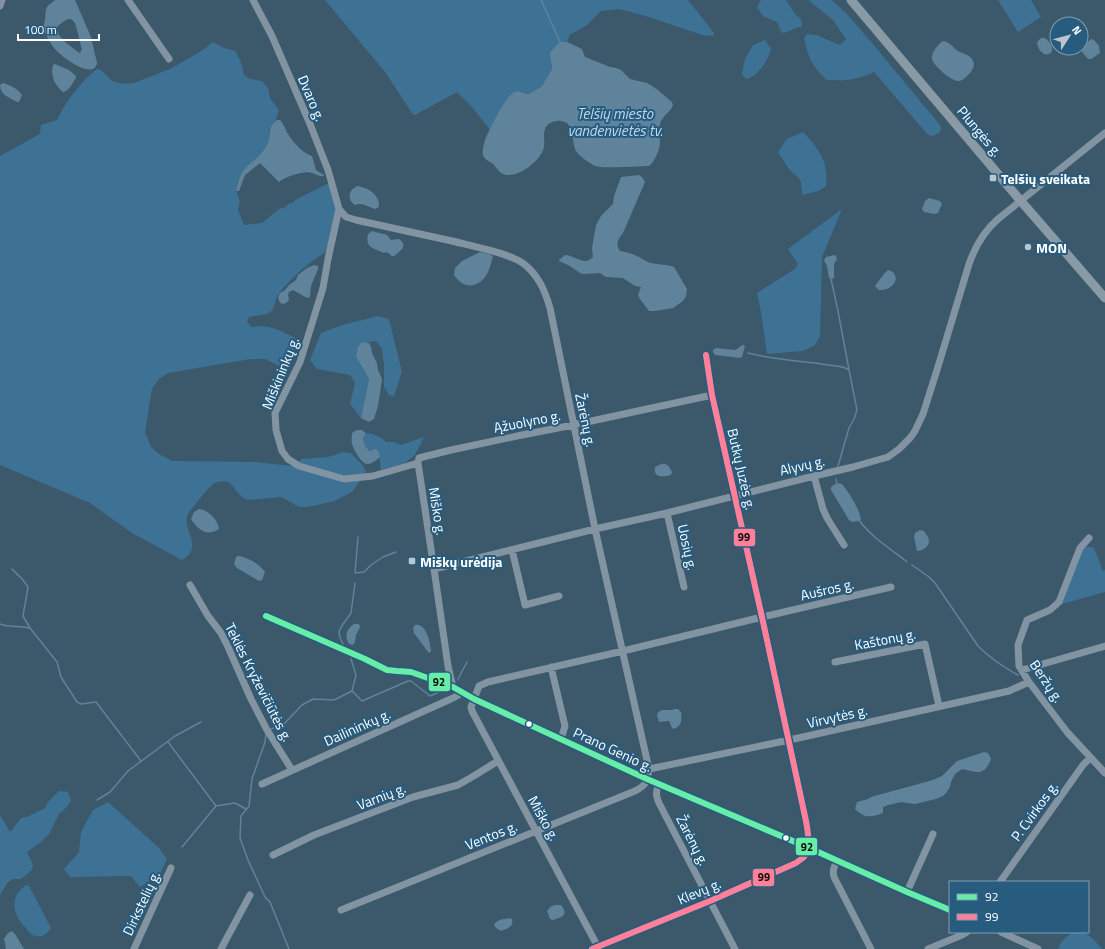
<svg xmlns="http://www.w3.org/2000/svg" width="1105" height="949" font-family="'Titillium Web',sans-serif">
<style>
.green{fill:#3d7295}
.water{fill:#5f839b;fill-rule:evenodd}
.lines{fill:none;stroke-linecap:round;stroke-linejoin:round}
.stream{stroke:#5f839b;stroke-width:1.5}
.street{stroke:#8294a1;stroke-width:7}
.secondary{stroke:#889aa6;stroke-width:9}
.bus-1-casing{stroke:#285c7f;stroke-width:9}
.bus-2-casing{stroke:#285c7f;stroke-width:9}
.bus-1{stroke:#66eda8;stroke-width:6}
.bus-2{stroke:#ff8098;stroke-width:6}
.poi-dot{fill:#bbc5cb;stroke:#285c7f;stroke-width:1.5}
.bus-dot{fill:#fff;stroke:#285c7f;stroke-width:1.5}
.labels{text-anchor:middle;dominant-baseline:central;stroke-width:4;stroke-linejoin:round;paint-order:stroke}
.street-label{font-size:14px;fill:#fff;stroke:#285c7f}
.poi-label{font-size:14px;font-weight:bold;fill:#fff;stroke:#285c7f;text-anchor:start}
.water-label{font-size:15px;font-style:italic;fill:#bad9ed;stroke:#285c7f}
.line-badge{stroke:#285c7f;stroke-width:1.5}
.pale-badge-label{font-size:11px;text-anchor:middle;font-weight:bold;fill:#111}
</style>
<rect width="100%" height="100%" fill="#3c586b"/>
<path class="green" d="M325 0H688L714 33 713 36 702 35 649 17 619 9 601 11 587 25 570 35 567 42H560L551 64 552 69 542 86 529 94 521 92 506 100 490 130 472 107 457 92 415 115 412 113 385 72Z
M761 0H786L795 14 801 19 802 27C795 27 790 32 782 33L779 27 777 22 763 16 757 7Z
M808 0H832L847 14 872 43 940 125 941 129 939 133 933 136 928 135 874 72C857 80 846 81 827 80 811 65 809 59 804 38L807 34 817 35 830 41 840 45 846 39 833 20Z
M998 0H1031L1041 17 1018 32Z
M765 40 771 49C768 61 758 76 746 79L742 74 745 59 753 45Z
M213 42 224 48 235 51 241 62 244 75 250 79 262 81 268 88 270 98 279 110 275 122 269 131V144L260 156 244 170 238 181 236 191 240 201 238 210 244 225 262 223 279 209 286 207 288 204 292 203 297 199 327 184 329 185 336 210 330 246 325 252 301 270 283 288 277 296 273 310 267 314 249 317 247 321 251 327C270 324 278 330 294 337L297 343 288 365 281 367 265 359H251L168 373 159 379 152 389 145 432 151 447 159 454 172 461 254 462 293 466 302 459 328 457 343 452 351 453 364 467 366 472 353 491 335 501 308 507H299L281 497 247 500C244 498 240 496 238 493 235 490 233 485 230 483 226 480 217 481 213 484 209 487 189 511 187 516 183 530 204 548 182 560L132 533 90 503 0 465V156L40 134 41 125 57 120C65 103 81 81 97 69 106 71 107 79 115 82 120 84 129 84 134 83L170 69 200 52Z
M803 132C819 149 829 162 826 186L818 191 802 195 801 182 798 177 789 169 778 152 787 139Z
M842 209 822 257 820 336 815 345 803 351 767 354 761 312 757 293 795 269 798 264 788 249Z
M378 316 389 319 402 372 394 396 389 395 384 387V365L382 349 376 341 362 343 356 357 361 365 369 379 361 418 350 404 355 383 350 375 317 369 310 360 321 333 342 325Z
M366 433C375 434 380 436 386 442H394L401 445 424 437 415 455 405 463 381 470 379 452C367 451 366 449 363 438Z
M1085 546 1094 548 1103 571 1105 570V592L1062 604 1079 556Z
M59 791 68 792 71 800 67 807 59 814 49 834 41 842 27 852 33 865 32 870 21 879H13L8 882 0 895V815L10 832 21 818 29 816 45 808 48 802Z
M108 802 158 847 167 859 160 874 140 887 131 876 70 877 64 869 79 852 81 832 93 810Z
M26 885 29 886 51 928C48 933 42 938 35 936 31 935 28 931 26 928 13 915 8 898 26 885Z
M1079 932C1091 934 1094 940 1102 949H1058C1062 939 1068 933 1079 932Z"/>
<path class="water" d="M55 0H75L91 37 97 63C94 80 65 59 59 53 52 47 45 35 43 26 47 20 44 12 47 7 49 4 53 2 55 0ZM68 19C72 19 72 19 74 22 77 25 80 44 82 49L80 53 78 52C70 45 57 39 57 27 61 23 64 21 68 19Z
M1041 38H1045C1064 53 1040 64 1037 42Z
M1091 39 1094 40 1099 46 1100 53 1091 59H1088L1082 52V47Z
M943 41C950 42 952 47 958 51 961 53 966 54 969 56 978 63 973 71 966 77 964 79 961 81 958 81 951 81 934 66 932 59 931 53 938 44 943 41Z
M560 42H567L582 49 585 57 610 67 616 68 621 70 630 79 647 83 658 90 672 102 673 105C670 113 662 116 660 124 658 131 660 136 660 143 660 149 654 163 649 166 639 166 603 169 595 166 588 162 580 157 576 151 571 141 575 122 561 121 555 120 547 123 545 129 543 134 545 141 544 147 542 159 521 176 508 175 501 175 498 170 494 165 491 161 485 161 483 155 482 151 484 144 485 140 489 131 506 94 515 92 519 90 525 94 529 94L542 86 552 69 550 53 554 48Z
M55 64 69 70 76 76V78C72 83 70 91 63 92 55 86 50 75 53 65Z
M3 83C10 85 18 89 22 95L19 102H17C9 97 0 95 0 85Z
M277 120H280C284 124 285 129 288 134 294 143 302 153 312 156L316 170 324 175V176C319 177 316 174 312 173 304 170 285 177 279 182L260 163 245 175 239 191H236C238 183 239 176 244 170 251 161 261 157 267 145 272 137 266 128 277 120Z
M639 175 642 177 645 182 623 233C618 239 615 244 620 251 627 252 633 254 639 257 643 259 647 262 651 263 658 265 667 264 674 267L687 289 686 296 683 301 673 308 655 311H649L640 299 638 295 641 287 635 286 623 278 606 277 600 273 584 274 580 273 570 266 559 261V260L565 255C575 255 584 267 593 257L592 248 596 225 601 216 613 204 614 196 621 177Z
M358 186C369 188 380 195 379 207L375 209C368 207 362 202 355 205 346 199 349 189 358 186Z
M929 198 940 201 942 204 938 213 934 214 924 212 922 209 925 201Z
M372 231 387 235 391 240 399 239C409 246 400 251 394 256H391L390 254 386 252 384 253C373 248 365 248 368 234Z
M480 252 489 254 493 256C491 262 490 269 487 274 478 289 463 289 454 275L455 268 462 261Z
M835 255 836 256 837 259 834 264V277L833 279H831L829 278 827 266 824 260 826 257Z
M314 265 318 266V269L311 286 310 297 307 298 293 290 289 292 288 295 289 300 286 303 282 304 279 301 278 297 280 293 285 290 289 285 296 280 298 275 307 268Z
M888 270C898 272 898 283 889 288 886 290 882 290 879 290L875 286 884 274Z
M362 342 369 343 371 347 372 353 377 363 378 370 382 379 378 406 374 419 369 422 361 418 369 379 361 365 356 357 358 347Z
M743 345 745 346 742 357 740 358 715 355 713 352V350L716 348 734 350C738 350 739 346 743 345Z
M357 430H362L366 433 363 438 365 446 370 451 375 449 379 452 380 457C376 460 372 464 368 464 361 464 354 450 352 444 351 441 352 437 352 433Z
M661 464C667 463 669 466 672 472L671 475C663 477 653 478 655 467Z
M837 483 842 484C849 493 859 508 861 519L859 521 852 522 849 520 831 490V487Z
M199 509C209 510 218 520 219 529 207 537 198 530 191 519L194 512Z
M920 530 924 531C926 534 929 538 929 541 929 547 922 551 917 551L914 537 915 533Z
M238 556C247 557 260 564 265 572L262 580 259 581 237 568 234 564 236 557Z
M354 624H359L360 627 356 635 355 642 353 645 349 644C344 635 347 629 354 624Z
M415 625C427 623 430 643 431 651L430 653 428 652 414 633 413 628Z
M675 709H678L681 712C682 720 682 727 673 729L672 728 669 721 659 722 657 715C660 707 668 712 675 709Z
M984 752 988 753 991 759C984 777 977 772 962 769L955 774 951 782 950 787 946 793 943 796 936 799 915 804 901 802 885 806 883 807V813C870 818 864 818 855 809L857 802 868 799 871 797 933 780 942 776 957 761Z
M555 905H561C569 915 562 917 553 920L550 919 547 911 550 907Z
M511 918C516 926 507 929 501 931L496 928 494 925C497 919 504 919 511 918Z
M12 931 15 934 24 949H6L4 939 8 933Z"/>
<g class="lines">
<path class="stream" d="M541 0 561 44
M831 279 838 311 849 370
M748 353C774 360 802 361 828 365 835 366 844 366 849 370L857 410 854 419 849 428 838 466
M836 479 837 485
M859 520C871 537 891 549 907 562
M358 537 355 573 364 572 371 565 383 557 396 552
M912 565 929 577 935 583 978 646C990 658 1003 667 1018 675
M12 569 23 580 28 587 23 616 30 628 57 662 61 677 77 702 81 704 96 702 141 761
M0 624C9 628 20 625 29 628
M344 646 340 638 339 632 341 627 351 613 355 583
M458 679 467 662
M352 691 362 701 408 681H411L430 696 446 689
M271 729 283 725 302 705 313 699 334 700 352 691 356 675 351 659
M266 734 265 742 252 779 249 806 241 816 240 838 248 860 265 897 270 902 289 949
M168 742 216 806 235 803 246 809
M97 800 110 792 128 771 175 736 201 722
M182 847 216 806"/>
<path class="street" d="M128 0 169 59
M253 0 272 36 310 124 328 170 339 209 328 259 323 288 300 362 275 413 276 430 282 451 288 459 299 466 344 479 373 476 418 463
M0 6 2 0
M339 209 346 217 356 220C388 227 420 234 452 241 471 246 509 253 524 264 539 276 545 291 550 308L595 529 649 769C647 781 647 785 635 791L341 910
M814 476 823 509 827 518 844 545
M667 513 684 587
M1089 538 1080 548 1059 602 1050 610 1027 620 1018 645 1019 666 1029 682 1067 732 1105 773
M512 550 525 605 559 596
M434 569 595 529 667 513 814 476 853 467 888 457 899 449 910 438 915 431 923 414 937 370 969 264C975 247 984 231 998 219L1105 133
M190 585 208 616 221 633 228 647 251 699 267 730 292 770
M266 616 365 659 387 670 397 671 411 672 453 687 474 699 647 779 807 847 907 892 950 910
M835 662 925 644 939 706
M551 667 565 726 561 739
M1022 670 1105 646
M453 687 448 666 434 569 418 463 419 458 451 450 522 435 573 425 712 395
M649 769 794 739 1009 691 1029 682
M262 784 453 698 462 693
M659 784C655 792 656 797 660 805L735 949
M273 855 314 835 413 797 458 785 472 777 498 761
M837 861C834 867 832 871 834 877L871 949
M1000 882 1083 765 1090 758
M907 892 933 834
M1001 932 1038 949
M134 949 171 868
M221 949 250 895
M592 949 710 901 796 863C798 861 802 859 804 857 811 848 808 832 806 821L762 617 712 395 706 355
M599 949 472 711 471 707 479 686 488 682 623 651 762 617 891 587
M928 949 962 935 967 932"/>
<path class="secondary" d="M851 0 1020 200 1105 298"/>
<g class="bus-1-casing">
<path id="bus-1" d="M266 616 365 659 387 670 397 671 411 672 453 687 474 699 647 779 807 847 907 892 950 910"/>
</g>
<g class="bus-2-casing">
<path id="bus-2" d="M592 949 710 901 796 863C798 861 802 859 804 857 811 848 808 832 806 821L762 617 712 395 706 355"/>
</g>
<use href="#bus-1" class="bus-1"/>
<use href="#bus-2" class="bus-2"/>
</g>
<g class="poi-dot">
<rect x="989" y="174" width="8" height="8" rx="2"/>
<circle cx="1028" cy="247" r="4"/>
<rect x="408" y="557" width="8" height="8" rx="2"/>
</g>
<g class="bus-dot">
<circle cx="529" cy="724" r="3.5"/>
<circle cx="786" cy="838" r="3.5"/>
</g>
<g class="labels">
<g class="street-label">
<text transform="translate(312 98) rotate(67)">Dvaro g.</text>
<text transform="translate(980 131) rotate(50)">Plungės g.</text>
<text transform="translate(280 373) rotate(-68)">Miškininkų g.</text>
<text transform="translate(586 420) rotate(78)">Žarėnų g.</text>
<text transform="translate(527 421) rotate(-11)">Ąžuolyno g.</text>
<text transform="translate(802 465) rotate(-13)">Alyvų g.</text>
<text transform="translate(742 469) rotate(77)">Butkų Juzės g.</text>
<text transform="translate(438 511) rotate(81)">Miško g.</text>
<text transform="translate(688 547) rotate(77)">Uosių g.</text>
<text transform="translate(827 589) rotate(-13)">Aušros g.</text>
<text transform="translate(885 639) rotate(-11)">Kaštonų g.</text>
<text transform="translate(1047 681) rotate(56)">Beržų g.</text>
<text transform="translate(259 682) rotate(63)">Teklės Kryževičiūtės g.</text>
<text transform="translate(837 716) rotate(-13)">Virvytės g.</text>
<text transform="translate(357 727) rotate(-24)">Dailininkų g.</text>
<text transform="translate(613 749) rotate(25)">Prano Genio g.</text>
<text transform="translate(381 796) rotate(-21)">Varnių g.</text>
<text transform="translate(1034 811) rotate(-54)">P. Cvirkos g.</text>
<text transform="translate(544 818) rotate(61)">Miško g.</text>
<text transform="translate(491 835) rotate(-22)">Ventos g.</text>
<text transform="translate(693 840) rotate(63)">Žarėnų g.</text>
<text transform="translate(699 891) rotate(-23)">Klevų g.</text>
<text transform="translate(141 903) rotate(-65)">Dirkstelių g.</text>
</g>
<g class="poi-label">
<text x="1001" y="178">Telšių sveikata</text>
<text x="1036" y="247">MON</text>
<text x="420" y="561">Miškų urėdija</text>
</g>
<g class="water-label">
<text x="615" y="113">Telšių miesto<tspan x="615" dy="17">vandenvietės tv.</tspan></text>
</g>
</g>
<g class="line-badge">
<rect x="733" y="528" width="23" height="19" rx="4" fill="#ff8098"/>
<rect x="428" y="672" width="23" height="20" rx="4" fill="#66eda8"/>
<rect x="795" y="837" width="23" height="19" rx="4" fill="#66eda8"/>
<rect x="752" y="868" width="23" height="19" rx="4" fill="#ff8098"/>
</g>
<g class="pale-badge-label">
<text x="744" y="541">99</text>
<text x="439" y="686">92</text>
<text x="807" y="851">92</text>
<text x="764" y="881">99</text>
</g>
<rect x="949" y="881" width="140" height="52" fill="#285c7f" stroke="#7e9db2"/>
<rect x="957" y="894" width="20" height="6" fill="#66eda8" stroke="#7e9db2"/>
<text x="985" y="901" font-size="12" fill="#ffffff">92</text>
<rect x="957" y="914" width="20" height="6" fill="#ff8098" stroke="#7e9db2"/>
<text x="985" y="921" font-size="12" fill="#ffffff">99</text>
<g transform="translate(1069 36) rotate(54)"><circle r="19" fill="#285c7f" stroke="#7e9db2"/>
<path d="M0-3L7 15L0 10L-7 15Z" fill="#bbc5cb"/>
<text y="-6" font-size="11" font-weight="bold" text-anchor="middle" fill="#ffffff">N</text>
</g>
<path d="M18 34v6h81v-6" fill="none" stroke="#ffffff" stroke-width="2"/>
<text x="24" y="34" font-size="12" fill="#ffffff" stroke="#285c7f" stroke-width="3" paint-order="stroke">100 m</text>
</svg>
